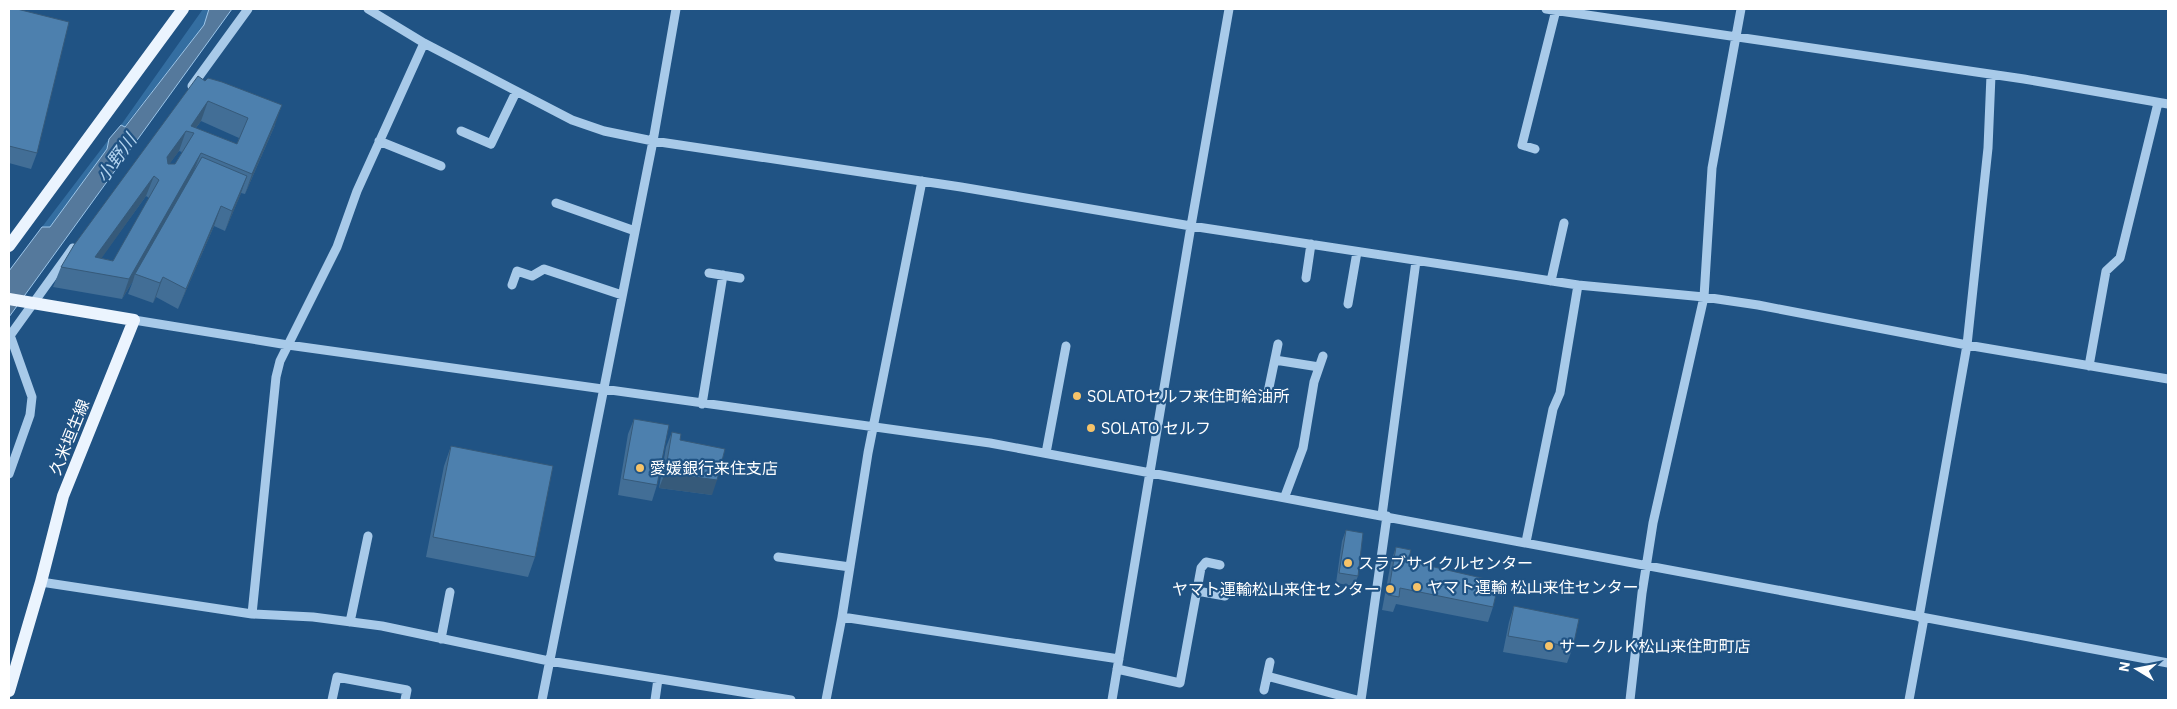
<svg xmlns="http://www.w3.org/2000/svg" width="2177" height="709" font-family="'IBM Plex Sans','Noto Sans JP',sans-serif">
<style>
.green{fill:#346ea1}
.water{fill:#55799c;stroke:#9cc6ea}
.lines{fill:none;stroke-linecap:round;stroke-linejoin:round}
.minor{stroke:#a8cae9;stroke-width:9}
.major{stroke:#ebf4fe;stroke-width:12}
.wall{fill:#426e96;fill-rule:evenodd}
.shaded-wall{fill:#365a7a}
.building{fill:#4d80ae;stroke:#365a7a;fill-rule:evenodd}
.poi-dot{fill:#f6c369;stroke:#205384;stroke-width:2}
.labels{text-anchor:middle;dominant-baseline:central;stroke-width:4.5;stroke-linejoin:round;paint-order:stroke}
.poi-label{font-size:16px;fill:#fff;stroke:#205384;text-anchor:start}
.street-label{font-size:16px;fill:#fff;stroke:#205384}
.water-label{font-size:18px;font-style:italic;fill:#b3d4f0;stroke:#205384}
</style>
<rect width="100%" height="100%" fill="#205384"/>
<path class="green" d="M203 9H209L204 25 124 127 121 125Z
M109 139 107 149 50 227H42Z"/>
<path class="water" d="M209 9H232L9 317V271L42 227H50L107 149 109 139 121 125 125 127 204 25Z"/>
<g class="lines">
<path class="minor" d="M368 9 424 43 572 120 604 131 653 141 961 187 1191 226 1578 285 1704 297 1758 305 1967 345 2168 379
M1546 9 2024 79 2168 104
M192 86 248 9
M461 131 491 144 516 92
M379 141 441 166
M1535 149 1522 145 1556 10
M556 203 635 231
M709 273 740 278
M1306 278 1311 244
M1551 281 1564 223
M512 285 517 271 532 276 544 269 622 295
M1348 304 1357 252
M134 320 288 345 990 443 2168 663
M9 337 73 248
M1275 360 1319 367
M2089 366 2106 271 2120 258 2158 103
M1267 397 1278 344
M702 404 723 275
M1046 453 1066 346
M9 474 30 415 32 397 10 335
M1285 496 1303 448 1314 382 1323 356
M1382 515 1416 261
M1526 542 1553 409 1560 393 1578 285
M778 557 850 567
M41 582 252 614 313 617 382 626 549 661 791 700
M1197 591 1225 596
M252 614 276 377 280 361 337 247 357 191 424 43
M842 617 1119 659
M1919 617 1967 345 1988 148 1991 75
M350 622 368 536
M441 639 450 592
M1117 669 1180 683 1201 568 1206 562 1220 565
M1267 676 1357 700
M1264 690 1270 662
M332 700 337 677 407 690 405 700
M542 700 653 141 676 9
M655 700 658 679
M826 700 842 617 868 453 922 181
M1112 700 1191 226 1229 9
M1361 700 1387 516
M1630 700 1642 593 1653 523 1704 297 1712 168 1741 9
M1909 700 1924 618"/>
<path class="major" d="M9 246 183 9
M9 299 134 320 63 496 41 582 9 691"/>
</g>
<path class="wall" d="M9 9 37 153 31 169 9 163Z
M205 81 275 125 245 194 241 193 225 231 214 226 178 309 156 297 153 303 128 294 133 281 122 299 53 287 61 267ZM201 121 239 138 237 144 196 128ZM179 151 182 152 175 164H169ZM146 196 149 198 113 261 101 258Z
M634 419 657 485 652 501 618 495 628 434Z
M672 432 680 440 712 495 659 488 666 447Z
M451 446 535 557 528 577 426 557 444 466Z
M1346 530 1358 576 1354 586 1336 583 1342 541Z
M1396 547 1408 561 1493 607 1488 622 1396 604 1393 612 1382 610 1391 562Z
M1514 606 1573 647 1567 663 1503 652 1509 622Z"/>
<path class="shaded-wall" d="M208 101 201 121 192 133 191 126Z
M282 105 275 125 245 194 252 174Z
M186 131 179 151 160 177 167 157Z
M201 153 193 173 135 274 133 281 122 299 129 279Z
M154 176 146 196 91 273 95 257Z
M247 176 240 196 225 231 232 211Z
M221 206 214 226 178 309 186 289Z
M163 277 156 297 153 303 160 283Z
M665 473 717 480 712 495 659 488Z"/>
<path class="building" d="M9 9H17L69 22 37 153 9 146Z
M198 76 205 81 208 78 222 82 282 105 252 174 201 153 129 279 61 267 74 245ZM208 101 248 118 237 144 191 126ZM186 131 194 133 175 164H168L167 157ZM154 176 159 180 113 261 95 257Z
M202 157 247 176 232 211 221 206 186 289 163 277 160 283 135 274Z
M634 419 669 425 657 485 623 479Z
M672 432 681 434 680 440 725 449 717 480 665 473Z
M451 446 553 466 535 557 433 537Z
M1346 530 1363 533 1358 576 1339 573Z
M1396 547 1411 550 1408 561 1499 582 1493 607 1400 588 1399 597 1388 595Z
M1514 606 1579 619 1573 647 1508 636Z"/>
<g class="poi-dot">
<circle cx="1077" cy="396" r="5"/>
<circle cx="1091" cy="428" r="5"/>
<circle cx="640" cy="468" r="5"/>
<circle cx="1348" cy="563" r="5"/>
<circle cx="1417" cy="587" r="5"/>
<circle cx="1390" cy="589" r="5"/>
<circle cx="1549" cy="646" r="5"/>
</g>
<g class="labels">
<g class="poi-label">
<text x="1087" y="396">SOLATOセルフ来住町給油所</text>
<text x="1101" y="428">SOLATO セルフ</text>
<text x="650" y="468">愛媛銀行来住支店</text>
<text x="1358" y="563">スラブサイクルセンター</text>
<text x="1427" y="587">ヤマト運輸 松山来住センター</text>
<text x="1380" y="589" text-anchor="end">ヤマト運輸松山来住センター</text>
<text x="1559" y="646">サークルＫ松山来住町町店</text>
</g>
<g class="street-label">
<text transform="translate(69 437) rotate(-68)">久米垣生線</text>
</g>
<g class="water-label">
<text transform="translate(116 158) rotate(-54)">小野川</text>
</g>
</g>
<rect width="2177" height="709" fill="none" stroke="#ffffff" stroke-width="20"/>
<g transform="translate(2137 669) rotate(280)" stroke="#205384" stroke-width="4" paint-order="stroke">
<path d="M0-4L9 19L0 12L-9 19Z" fill="#ffffff"/>
<text y="-8" font-size="14" font-weight="bold" text-anchor="middle" fill="#ffffff">N</text>
</g>
</svg>
